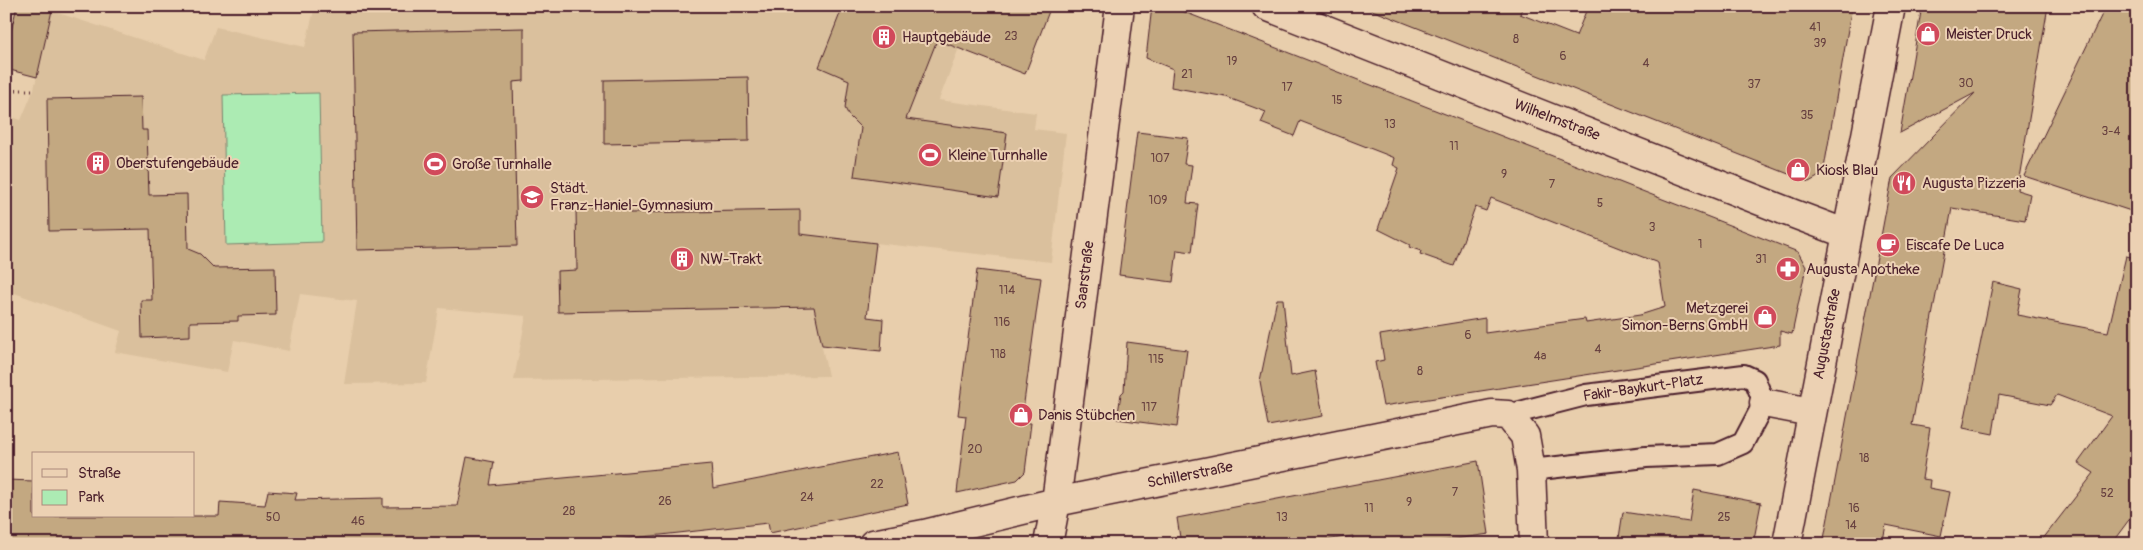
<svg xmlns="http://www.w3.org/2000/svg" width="2143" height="550" font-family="Pangolin,sans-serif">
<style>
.built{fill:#dac09d}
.green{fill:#acebb3;stroke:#7b856f}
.building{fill:#c3a881;stroke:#4a1f2b}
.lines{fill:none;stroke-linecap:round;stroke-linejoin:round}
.service-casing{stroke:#4a1f2b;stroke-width:24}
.pedestrian-casing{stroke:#4a1f2b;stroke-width:31}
.minor-casing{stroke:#4a1f2b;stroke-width:31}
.path{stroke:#4a1f2b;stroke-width:3;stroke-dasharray:1 4;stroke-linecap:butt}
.service{stroke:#ecd1b3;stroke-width:20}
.pedestrian{stroke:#ecd1b3;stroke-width:28}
.minor{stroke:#ecd1b3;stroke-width:28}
.labels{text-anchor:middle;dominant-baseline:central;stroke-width:4;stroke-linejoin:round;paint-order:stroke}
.number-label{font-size:12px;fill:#684140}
.poi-label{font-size:15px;fill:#4a1f2b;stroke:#ecd1b3;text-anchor:start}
.street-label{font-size:15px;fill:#4a1f2b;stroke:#ecd1b3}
</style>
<rect width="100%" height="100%" fill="#e8ceac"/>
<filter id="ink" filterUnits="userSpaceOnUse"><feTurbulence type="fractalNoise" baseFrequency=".02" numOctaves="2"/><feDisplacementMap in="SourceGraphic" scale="10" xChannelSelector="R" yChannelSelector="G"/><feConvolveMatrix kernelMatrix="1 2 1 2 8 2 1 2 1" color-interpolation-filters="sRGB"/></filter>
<g filter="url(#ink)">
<path class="built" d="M315 6H975L939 100 1036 113 1034 129 1066 133 1051 262 828 238 818 328 828 376 514 380 526 316 439 308 426 383 344 384 357 301 300 294 289 351 234 340 227 372 115 352 121 331 6 290V115L21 120 34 89 52 11 204 60 216 27 305 47Z"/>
<path class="green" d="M319 93 322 242 226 245 223 95Z"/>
<path class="building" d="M17 6H53L37 77 6 69V52Z
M843 6H1051L1025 74 937 40 906 119 1007 133 998 197 854 176 861 128 849 116 845 108 849 80 819 67Z
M1152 6H1169L1798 252 1806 267 1792 334 1780 331V345L1383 406 1375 362 1384 360 1380 335 1485 318V333L1585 319 1586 323 1640 315 1665 307 1658 263 1491 198 1486 211 1475 207 1454 266 1420 254 1421 251 1409 247 1410 245 1378 229 1399 168 1393 165 1395 158 1300 121 1294 136 1261 123 1266 112 1226 97 1171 87 1173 69 1146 58Z
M1367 6H1523L1520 14 1576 36 1588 6H1852L1823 174 1809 182 1367 8Z
M1922 6H2048L2017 190 2030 194 2025 220 1952 208 1912 425 1930 428 1922 479 1930 480 1929 488 1950 492 1941 536 1886 525 1883 540 1873 539 1872 544H1823L1892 178 1975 93 1900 133Z
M2106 6H2137V213L2024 176Z
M524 28V81L513 82 517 246 357 250 353 32Z
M748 77 749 141 604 144V80Z
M141 97 142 130H147L149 195 187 194 188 249 200 254 214 268 275 267 276 315 238 316V321L190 322V336L142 338 141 300H152L150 229 49 231 47 99Z
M1137 132 1188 138 1184 164 1192 165 1187 203 1198 204 1192 252 1177 250 1173 282 1119 275Z
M576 208H630V213L800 210V234L876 243 867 317 883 319 881 351 822 345 814 307 558 312 557 271 577 270Z
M2126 256 2137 258V509L2111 544H2039L2094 473 2078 463 2112 416 2057 395 2050 405 1999 395 1993 434 1963 428 1993 282 2022 289 2017 315 2108 332Z
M977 270 1041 278 1023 410 1027 411 1025 423H1031L1025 472 1017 480 957 493 966 416 958 415Z
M1277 299H1283L1291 376 1315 371 1323 416 1268 426 1260 381Z
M1127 342 1187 350 1177 427 1117 419 1121 394 1124 391Z
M898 452 908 504 770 533 768 523 616 540 554 544H6V480L34 481V516H219L220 502 265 505 268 491 297 493 295 500 383 498V507L457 506 467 457 494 462 490 485 711 464 713 488Z
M1478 461 1489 534 1423 544H1352L1353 536 1295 544H1181L1177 518Z
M1694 490 1761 503 1753 544H1618L1623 512 1689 522Z"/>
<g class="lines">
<g class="service-casing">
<path id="service" d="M1508 415 1586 395 1744 375 1755 380 1764 403 1743 443 1718 454 1646 457 1531 470"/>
</g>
<g class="pedestrian-casing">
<path id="pedestrian" d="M1786 211 1847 234
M1764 403 1811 412
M1787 544 1891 6"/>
</g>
<g class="minor-casing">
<path id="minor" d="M1266 6 1786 211
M873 544 924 534 1056 502 1492 414 1508 415 1525 436 1531 470 1534 544
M1048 544 1056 502 1120 6"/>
</g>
<path class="path" d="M6 90H34"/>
<use href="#service" class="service"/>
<use href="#pedestrian" class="pedestrian"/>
<use href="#minor" class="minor"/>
</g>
</g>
<defs>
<g id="shop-disc" transform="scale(1.25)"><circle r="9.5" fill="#d1495b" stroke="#ecd1b3"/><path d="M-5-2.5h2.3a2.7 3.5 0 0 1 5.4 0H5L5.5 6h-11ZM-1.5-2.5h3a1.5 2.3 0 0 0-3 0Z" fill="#fff"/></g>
<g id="building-disc" transform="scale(1.25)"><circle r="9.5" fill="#d1495b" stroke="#ecd1b3"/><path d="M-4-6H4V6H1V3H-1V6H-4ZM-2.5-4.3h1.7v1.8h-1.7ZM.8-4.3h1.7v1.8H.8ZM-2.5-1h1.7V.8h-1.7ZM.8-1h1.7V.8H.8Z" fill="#fff"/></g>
<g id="stadium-disc" transform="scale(1.25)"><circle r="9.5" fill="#d1495b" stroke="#ecd1b3"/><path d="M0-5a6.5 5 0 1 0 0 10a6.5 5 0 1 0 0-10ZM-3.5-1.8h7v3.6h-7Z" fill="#fff"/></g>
<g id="restaurant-disc" transform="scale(1.25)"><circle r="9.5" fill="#d1495b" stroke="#ecd1b3"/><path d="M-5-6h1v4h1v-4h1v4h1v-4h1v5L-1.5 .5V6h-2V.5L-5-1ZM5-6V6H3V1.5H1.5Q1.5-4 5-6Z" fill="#fff"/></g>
<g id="school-disc" transform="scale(1.25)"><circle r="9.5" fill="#d1495b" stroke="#ecd1b3"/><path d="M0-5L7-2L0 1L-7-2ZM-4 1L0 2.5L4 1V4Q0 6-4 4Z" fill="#fff"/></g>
<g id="cafe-disc" transform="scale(1.25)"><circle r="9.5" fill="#d1495b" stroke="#ecd1b3"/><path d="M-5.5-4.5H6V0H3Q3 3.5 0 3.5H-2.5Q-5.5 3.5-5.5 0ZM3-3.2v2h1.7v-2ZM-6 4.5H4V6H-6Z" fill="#fff"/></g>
<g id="pharmacy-disc" transform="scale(1.25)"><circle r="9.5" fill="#d1495b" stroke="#ecd1b3"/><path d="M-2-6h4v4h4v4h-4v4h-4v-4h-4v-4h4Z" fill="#fff"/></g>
</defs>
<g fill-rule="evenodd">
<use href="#shop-disc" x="1928" y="34"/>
<use href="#building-disc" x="884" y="37"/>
<use href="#stadium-disc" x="930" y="155"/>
<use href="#building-disc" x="98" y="163"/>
<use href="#stadium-disc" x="435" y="164"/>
<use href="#shop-disc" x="1798" y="170"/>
<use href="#restaurant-disc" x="1904" y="183"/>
<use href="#school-disc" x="532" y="197"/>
<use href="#cafe-disc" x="1888" y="245"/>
<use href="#building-disc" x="682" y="259"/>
<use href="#pharmacy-disc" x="1788" y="269"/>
<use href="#shop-disc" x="1765" y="317"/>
<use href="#shop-disc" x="1021" y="415"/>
</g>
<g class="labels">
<g class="number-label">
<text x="1815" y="27">41</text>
<text x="1011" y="36">23</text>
<text x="1516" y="39">8</text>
<text x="1820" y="43">39</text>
<text x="1563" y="56">6</text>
<text x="1232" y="61">19</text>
<text x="1646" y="63">4</text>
<text x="1187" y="74">21</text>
<text x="1966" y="83">30</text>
<text x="1754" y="84">37</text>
<text x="1287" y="87">17</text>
<text x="1337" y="100">15</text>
<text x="1807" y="115">35</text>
<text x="1390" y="124">13</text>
<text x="2111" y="131">3-4</text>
<text x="1454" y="146">11</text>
<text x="1160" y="158">107</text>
<text x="1504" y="174">9</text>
<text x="1552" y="184">7</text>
<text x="1158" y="200">109</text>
<text x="1600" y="203">5</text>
<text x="1652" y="227">3</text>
<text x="1700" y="244">1</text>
<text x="1761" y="259">31</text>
<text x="1007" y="290">114</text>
<text x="1002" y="322">116</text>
<text x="1468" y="335">6</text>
<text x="1598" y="349">4</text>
<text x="998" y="354">118</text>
<text x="1540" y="356">4a</text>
<text x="1156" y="359">115</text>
<text x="1420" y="371">8</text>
<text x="1149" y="407">117</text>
<text x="975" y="449">20</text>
<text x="1864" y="458">18</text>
<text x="877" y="484">22</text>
<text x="1455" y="492">7</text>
<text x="2107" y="493">52</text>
<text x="807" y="497">24</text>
<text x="665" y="501">26</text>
<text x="1409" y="502">9</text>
<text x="1369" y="508">11</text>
<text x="1854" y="508">16</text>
<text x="569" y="511">28</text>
<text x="273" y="517">50</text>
<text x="1282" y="517">13</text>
<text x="1724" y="517">25</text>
<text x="358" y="521">46</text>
<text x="1851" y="525">14</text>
</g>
<g class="poi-label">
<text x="1946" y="34">Meister Druck</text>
<text x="902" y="37">Hauptgebäude</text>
<text x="948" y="155">Kleine Turnhalle</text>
<text x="116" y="163">Oberstufengebäude</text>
<text x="452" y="164">Große Turnhalle</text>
<text x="1816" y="170">Kiosk Blau</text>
<text x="1922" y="183">Augusta Pizzeria</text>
<text x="550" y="188">Städt.<tspan x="550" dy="17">Franz-Haniel-Gymnasium</tspan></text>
<text x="1906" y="245">Eiscafe De Luca</text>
<text x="700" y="259">NW-Trakt</text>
<text x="1806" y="269">Augusta Apotheke</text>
<text x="1748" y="308" text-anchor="end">Metzgerei<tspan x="1748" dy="17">Simon-Berns GmbH</tspan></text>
<text x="1038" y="415">Danis Stübchen</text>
</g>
<g class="street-label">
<text transform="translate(1557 120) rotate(21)">Wilhelmstraße</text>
<text transform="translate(1085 275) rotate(-83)">Saarstraße</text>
<text transform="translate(1827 334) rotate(-79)">Augustastraße</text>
<text transform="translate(1643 388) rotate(-8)">Fakir-Baykurt-Platz</text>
<text transform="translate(1190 475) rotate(-11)">Schillerstraße</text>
</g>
</g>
<rect width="2143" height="550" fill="none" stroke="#ecd1b3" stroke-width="25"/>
<rect x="12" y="12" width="2118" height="525" fill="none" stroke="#4a1f2b" stroke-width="2" filter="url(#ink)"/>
<rect x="32" y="452" width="162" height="65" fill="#ecd1b3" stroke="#ab8a7d"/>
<rect x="42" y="469" width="25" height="8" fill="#ecd1b3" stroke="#ab8a7d"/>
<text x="78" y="478" font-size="15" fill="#4a1f2b">Straße</text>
<rect x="42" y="490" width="25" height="15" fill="#acebb3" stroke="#ab8a7d"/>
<text x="78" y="502" font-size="15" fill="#4a1f2b">Park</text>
</svg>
